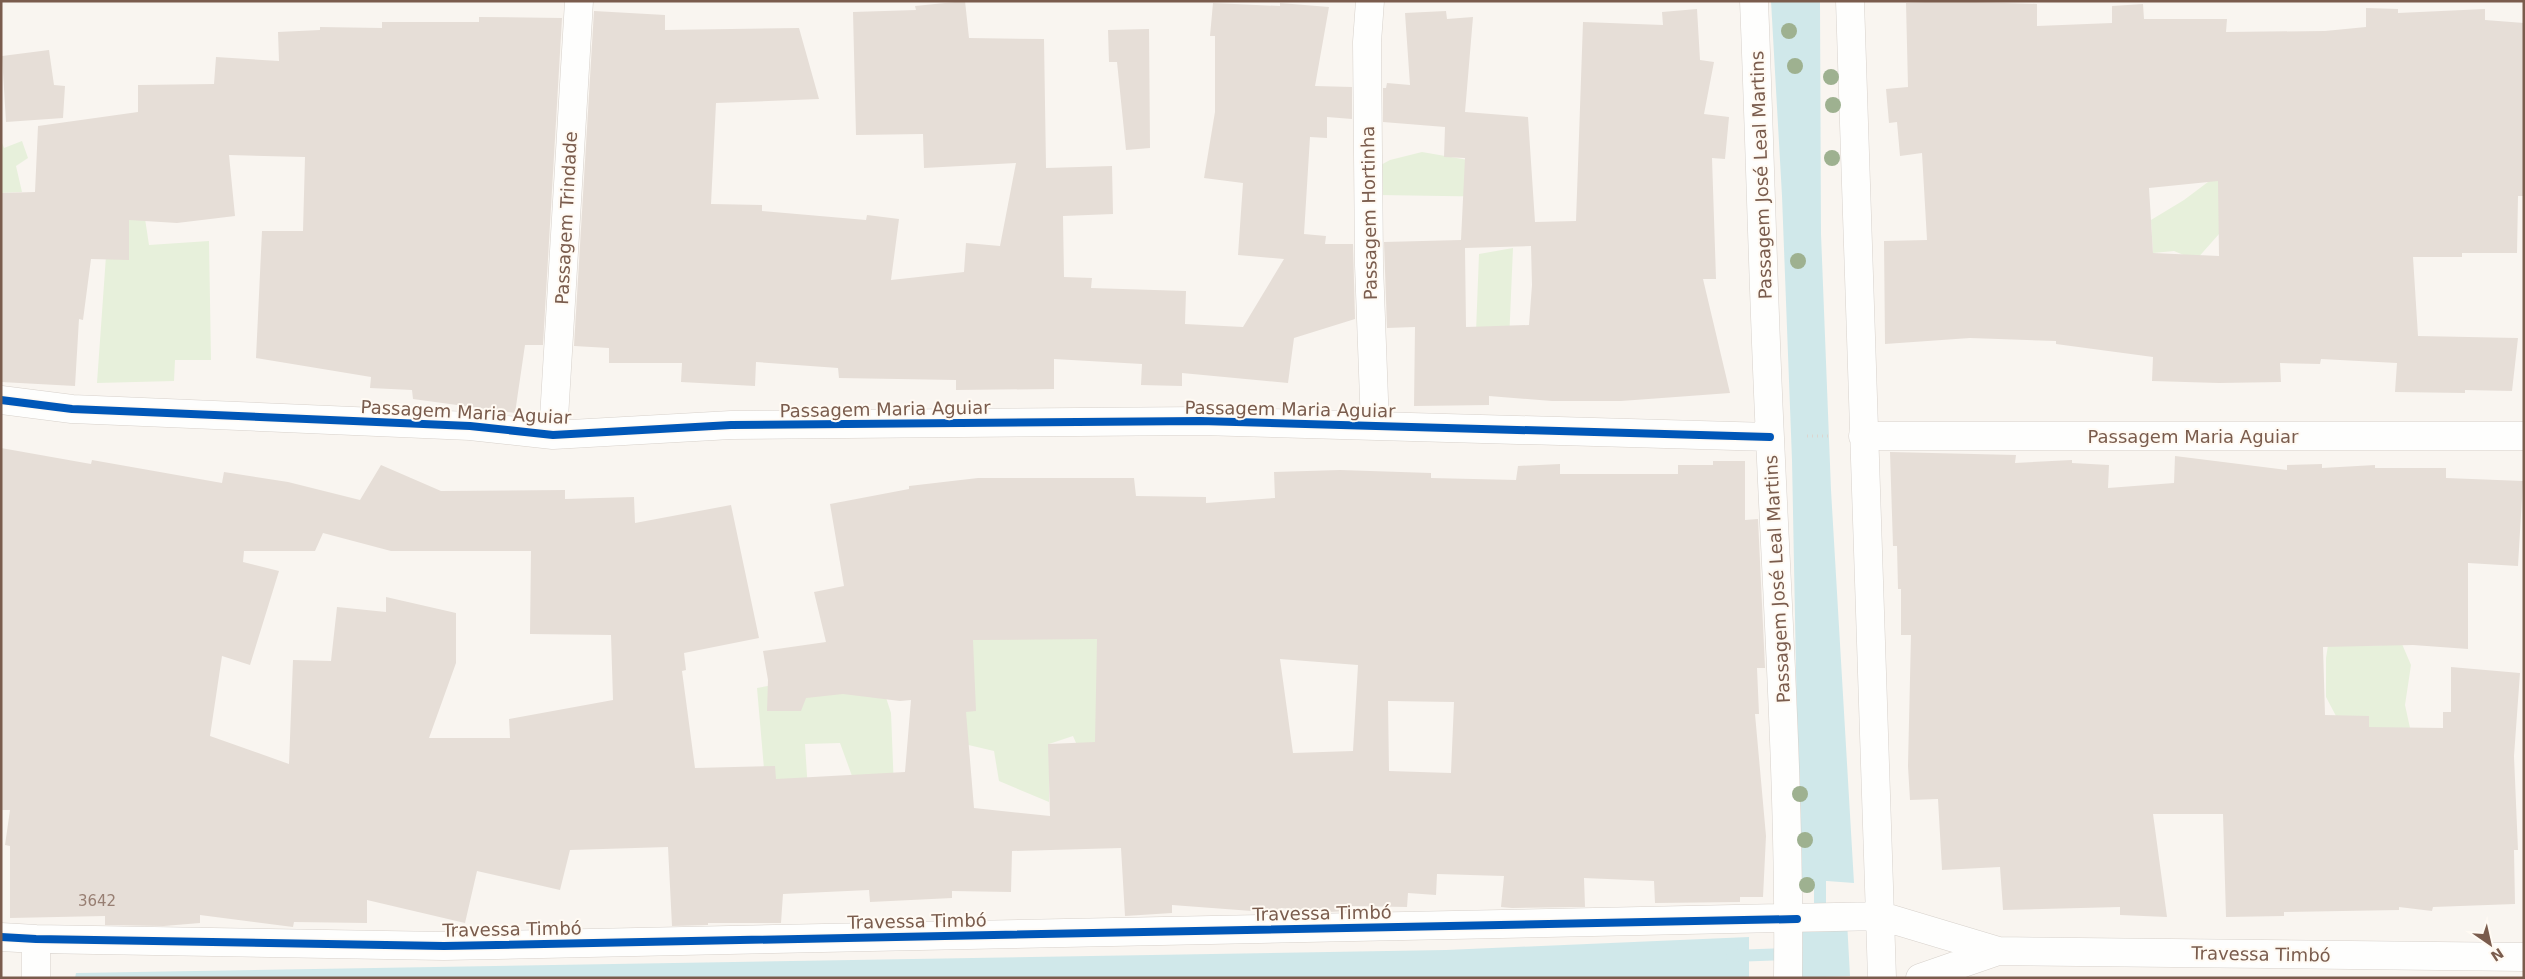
<svg xmlns="http://www.w3.org/2000/svg" width="2525" height="979" font-family="'DejaVu Sans',sans-serif">
<style>
.green{fill:#e7f0db}
.water{fill:#d0e8ea}
.lines{fill:none;stroke-linecap:round;stroke-linejoin:round}
.stream{stroke:#d0e8ea;stroke-width:12}
.building{fill:#e6ded7;fill-rule:evenodd}
.minor-casing{stroke:#d7d1cb;stroke-width:29}
.path{stroke:#dcd5d0;stroke-width:3;stroke-dasharray:1 4;stroke-linecap:butt}
.minor{stroke:#fefefd;stroke-width:28}
.cycleway-casing{stroke:#fffaf3;stroke-width:11}
.cycleway{stroke:#0057b8;stroke-width:8}
.tree{fill:#9eb190}
.labels{text-anchor:middle;dominant-baseline:central;stroke-width:4;stroke-linejoin:round;paint-order:stroke}
.number-label{font-size:15px;fill:#977e72}
.street-label{font-size:18px;fill:#7a5c4d;stroke:#fffaf3}
</style>
<rect width="100%" height="100%" fill="#f9f5f0"/>
<path class="green" d="M1 140 4 148 22 141 28 158 16 166 22 192 1 193Z
M1422 152 1503 166 1507 197 1379 195 1377 167 1390 160Z
M113 157 139 179 149 245 209 241 211 360H175L174 381 97 383Z
M2220 173 2219 234 2196 260 2174 251 2153 253 2151 220 2184 200Z
M1513 248 1509 342 1476 332 1479 254Z
M2336 594 2367 646 2402 644 2411 665 2405 705 2410 728 2369 750V716H2336L2326 697V658Z
M1144 614 1098 750 1083 759 1073 736 1049 744V802L999 781 994 751 960 743 964 617Z
M876 667 891 713 894 790 856 787 840 743 805 744 814 886 774 884 757 688Z"/>
<path class="water" d="M1771 1H1820L1821 234 1831 490 1854 883 1800 879 1792 460 1782 196Z
M1847 921 1850 976 1800 978 1799 923Z
M1749 937V978H75L76 973 1446 950Z"/>
<g class="lines">
<path class="stream" d="M1820 865V920
M1732 956 1790 954"/>
</g>
<path class="building" d="M965 1 969 38 1044 39 1046 168 1112 166 1113 214 1063 216 1064 277 1092 278 1091 288 1186 291 1185 324 1243 327 1284 259 1238 255 1243 183 1204 178 1215 112V36H1210L1213 3 1280 6V3L1329 7 1315 86 1352 87V119L1327 117V138L1310 137 1304 234 1326 236 1325 244H1353L1355 319 1294 338 1288 383 1182 373V386L1141 385 1142 364 1054 359V389L956 390V380L839 378 838 368 756 362 755 386 681 382 682 363H609V348L574 346 594 11 665 15V30L799 28 819 99 716 103 711 204 762 205V211L866 220 867 215 899 219 891 280 964 272 966 243 1000 246 1016 163 924 168 923 134 856 135 853 12 916 10 915 6Z
M1945 1 2037 4V26L2112 23V6L2143 4 2144 19H2227L2226 32 2325 31 2366 27V8L2398 9V13L2485 9V20L2524 23V196H2518L2517 253H2462V257H2413L2418 336 2518 338 2512 391 2465 390V393L2395 392 2397 363 2321 359 2320 364 2280 363 2281 382 2219 383 2152 381 2153 357 2056 344V341L1970 338 1885 344 1884 241 1927 240 1922 153 1900 156 1897 122 1889 123 1886 89 1908 87 1906 3ZM2218 181 2219 256 2153 253 2149 188Z
M1697 9 1700 60 1714 62 1704 114 1729 117 1725 159 1712 158 1716 279H1703L1730 393 1621 401H1552L1489 396V405L1414 406 1415 327 1387 328 1384 242 1461 240 1465 158 1444 157 1445 127 1383 122V88H1386L1387 83 1410 85 1405 13 1446 11 1447 19 1473 17 1465 112 1528 117 1535 222 1576 221 1583 22 1663 25 1662 12ZM1531 246 1532 285 1529 325 1466 327 1465 248Z
M479 17 562 18 543 345H525L515 413 413 399 412 390 370 388 371 377 256 358 262 231H303L305 157 229 155 235 216 177 223 129 220V260L91 259 83 320 79 319 75 386 1 382V193L35 192 38 126 138 112V85L214 84 216 57 279 61 278 32 320 30V27L382 28V22H479Z
M1149 29 1150 148 1126 150 1117 62H1109L1108 30Z
M49 50 54 85 65 86 63 118 6 122 2 56Z
M1 448 91 464 92 460 222 483 224 472 288 482 360 500 381 465 441 491 565 490V499L634 497 635 523 731 505 759 638 684 653 686 670 682 671 695 768 775 766 776 779 905 772 911 700 900 701 843 694 806 698 801 711H767L768 680 763 651 826 642 814 592 844 586 830 504 909 489V486L978 478H1134L1136 496 1206 497V503L1275 498 1274 472 1340 470 1431 473V478L1516 480 1518 466 1560 464V474H1678V465H1713V461H1745V520L1758 519 1765 668H1757L1759 714H1755L1766 836 1763 897H1740V902L1655 903 1654 881 1584 878 1585 907 1512 908 1501 907 1504 876 1437 874 1436 895 1408 893 1407 907 1350 906 1349 911 1328 912 1281 908 1280 913H1277L1172 905V913L1125 916 1121 848 1012 851 1011 892 952 891V898L870 902 869 890 783 894 781 923H708V925L672 926 668 847 570 850 560 890 477 871 465 923 367 900V923L294 922 293 927 200 915V923L164 926 105 925V916L10 918V846L5 845 10 810H1ZM323 533 391 551H531L530 634 611 635 613 700 509 719 510 738H429L456 663V613L386 597V612L337 607 331 661 293 660 289 764 210 736 222 656 250 665 279 571 243 562 244 551H315ZM1097 639 1095 742 1048 744 1050 816 974 808 966 712 976 711 973 640ZM1280 659 1358 665 1353 751 1293 753ZM1388 701 1454 702 1451 773 1389 771Z
M1890 452 2016 455 2015 463 2072 460V463L2109 465 2108 488 2174 483 2175 456 2287 470V465L2322 464V468L2375 465V468H2446V478L2523 481 2518 566 2468 563V649L2413 645 2323 647 2325 715 2369 716V727L2443 728V712H2451V667L2520 673 2514 756 2518 850H2514L2515 904 2433 907 2432 911 2399 907V910L2284 912V916L2226 917 2223 814H2153L2167 917 2120 915V907L2003 910 2000 867 1942 870 1938 799 1910 800 1908 766 1911 635H1901V589H1898L1897 546H1893Z"/>
<g class="lines">
<g class="minor-casing">
<path id="minor" d="M1370 1 1367 42 1369 265 1375 426
M1754 1C1760 147 1763 292 1770 438 1778 618 1790 798 1788 978
M1850 1 1882 978
M1 400 72 409 470 426 553 435 731 425 1200 421 1770 437
M553 435 579 1
M1863 436H2524
M1 937 36 939 444 946 1881 916 1998 951 2524 957
M36 978V939
M1920 978 1998 951"/>
</g>
<path class="path" d="M1807 436H1828"/>
<use href="#minor" class="minor"/>
<g class="cycleway-casing">
<path id="cycleway" d="M1 400 72 409 470 426 553 435 731 425 1200 421 1770 437
M1 937 36 939 444 946 1797 919"/>
</g>
<use href="#cycleway" class="cycleway"/>
</g>
<g class="tree">
<circle cx="1789" cy="31" r="8"/>
<circle cx="1795" cy="66" r="8"/>
<circle cx="1831" cy="77" r="8"/>
<circle cx="1833" cy="105" r="8"/>
<circle cx="1832" cy="158" r="8"/>
<circle cx="1798" cy="261" r="8"/>
<circle cx="1800" cy="794" r="8"/>
<circle cx="1805" cy="840" r="8"/>
<circle cx="1807" cy="885" r="8"/>
</g>
<g class="labels">
<g class="number-label">
<text x="97" y="901">3642</text>
</g>
<g class="street-label">
<text transform="translate(1761 175) rotate(-92)">Passagem José Leal Martins</text>
<text transform="translate(1369 213) rotate(-91)">Passagem Hortinha</text>
<text transform="translate(566 218) rotate(-87)">Passagem Trindade</text>
<text transform="translate(885 409) rotate(-1)">Passagem Maria Aguiar</text>
<text transform="translate(1290 409) rotate(1)">Passagem Maria Aguiar</text>
<text transform="translate(466 412) rotate(3)">Passagem Maria Aguiar</text>
<text x="2193" y="436">Passagem Maria Aguiar</text>
<text transform="translate(1777 579) rotate(-93)">Passagem José Leal Martins</text>
<text transform="translate(1322 913) rotate(-1)">Travessa Timbó</text>
<text transform="translate(917 921) rotate(-1)">Travessa Timbó</text>
<text transform="translate(512 929) rotate(-1)">Travessa Timbó</text>
<text transform="translate(2261 954) rotate(1)">Travessa Timbó</text>
</g>
</g>
<rect width="2525" height="979" fill="none" stroke="#7a5c4d" stroke-width="5"/>
<g transform="translate(2490 944) rotate(146)" stroke="#fffaf3" stroke-width="4" paint-order="stroke">
<path d="M0-4L9 19L0 12L-9 19Z" fill="#7a5c4d"/>
<text y="-8" font-size="14" font-weight="bold" text-anchor="middle" fill="#7a5c4d">N</text>
</g>
</svg>
